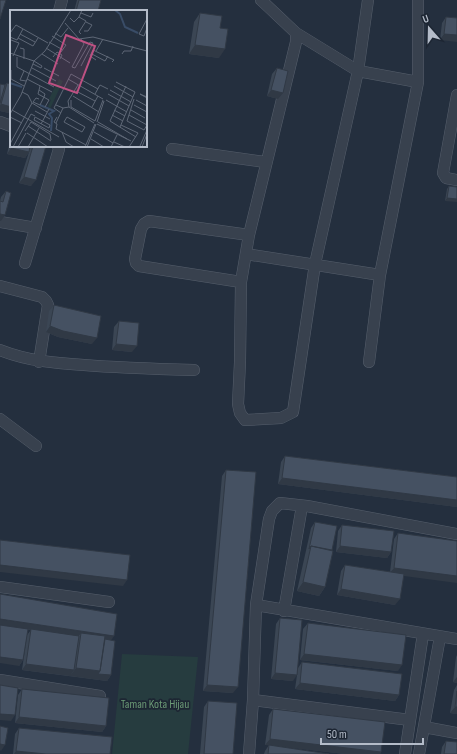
<svg xmlns="http://www.w3.org/2000/svg" width="457" height="754" font-family="'Sofia Sans Condensed',sans-serif">
<style>
.green{fill:#263c3f}
.lines{fill:none;stroke-linecap:round;stroke-linejoin:round}
.minor-casing{stroke:#565f6c;stroke-width:12}
.minor{stroke:#38414e;stroke-width:11}
.wall{fill:#3b4654}
.shaded-wall{fill:#303945}
.building{fill:#455162;stroke:#303945}
.labels{text-anchor:middle;dominant-baseline:central;stroke-width:3.5;stroke-linejoin:round;paint-order:stroke}
.park-label{font-size:12px;fill:#6b9a76;stroke:#1d2633}
.inset-river{fill:none;stroke:#394c67;stroke-width:2}
.inset-road{fill:none;stroke:#5e6776;stroke-width:1}
.view{fill:#bd5182;fill-opacity:0.15;stroke:#bd5182;stroke-width:2}
.inset-edge{fill:none;stroke:#b4bcc9;stroke-width:2}
</style>
<rect width="100%" height="100%" fill="#242f3e"/>
<path class="green" d="M122 654 198 657 188 754H112Z"/>
<g class="lines">
<g class="minor-casing">
<path id="minor" d="M261 0 296 33V42L249 235 241 282 240 362 238 404 240 413 245 420 281 418 293 412 315 264 358 71 368 0
M59 11 62 0
M296 33 358 71 418 82
M457 95 443 173 446 178 457 180
M0 122 11 126
M172 149 265 162
M0 222 36 228
M246 254 380 275
M25 263 59 149 58 146
M241 282 139 266 136 263 135 259 141 229 144 224 149 221 249 235
M0 286 42 297 46 301 48 305 39 362
M0 350C28 361 54 363 84 365 120 368 157 369 194 370
M369 362 380 275 418 82V0
M0 419 36 446
M0 587 109 602
M256 605 457 639
M284 611 302 506
M0 680 100 696
M253 700 410 720
M424 727 457 733
M249 754 253 700 256 605 269 519 272 511 280 503 307 506 457 534
M405 754 423 634
M419 754 440 637"/>
</g>
<use href="#minor" class="minor"/>
</g>
<path class="wall" d="M77 0H101L98 11H74Z
M200 13 220 28 219 58 189 54 194 22Z
M446 17 457 18 440 40 442 23Z
M277 68 278 99 267 96 272 74Z
M7 83 9 113 0 111V84L5 85Z
M11 143V146H30L29 151 31 146H46L31 186 19 183 29 152 25 158 7 154 9 145Z
M449 186 457 187 445 201 447 189Z
M6 191 1 221H0V201L1 197Z
M54 305 92 344 58 337 46 332 49 311Z
M119 321 132 352 112 350 114 327Z
M285 456 457 477V507L278 484 281 462Z
M226 470 233 693 203 691 222 476Z
M315 522 332 550 325 587 319 596 297 591 311 528Z
M342 525 391 552 387 558 336 552 338 531Z
M398 533 403 576 395 605 337 595 341 571 345 565 390 572 394 539Z
M0 594 111 640V675L107 681 22 670 27 635 31 630H27L23 660 19 666Z
M280 618 293 681 271 679 276 624Z
M308 623 398 671 300 660 303 629Z
M457 655V683L453 682 456 657Z
M302 662 399 695 395 701 295 689 298 668Z
M457 685V714L450 713 454 690Z
M22 689 106 726 102 732 15 723 18 695Z
M208 701 233 754H200L204 707Z
M273 709 381 752 380 754H345L277 746 329 754H264L265 751 269 745H265L269 715Z
M19 728 110 754H13L15 734Z
M446 741 457 754H441L442 747Z"/>
<path class="shaded-wall" d="M444 34 457 35V42L440 40Z
M195 45 225 49 219 58 189 54Z
M271 90 283 93 278 99 267 96Z
M1 104 11 107V110L9 113 0 111V105Z
M11 148 29 152 25 158 7 154Z
M24 177 36 180 31 186 19 183Z
M447 198 457 199V202L445 201Z
M0 214 5 215 1 221H0Z
M50 326 97 338 92 344 58 337 46 332Z
M116 344 137 346 132 352 112 350Z
M282 478 457 500V507L278 484Z
M340 546 391 552 387 558 336 552Z
M0 565 127 580 123 586 0 572Z
M394 568 457 576V583L389 574Z
M303 582 325 587 319 596 297 591Z
M341 589 400 599 395 605 337 595Z
M0 619 114 636 110 642 81 633 78 637 31 629V630L0 625Z
M304 654 402 665 398 671 300 660Z
M0 657 23 660 19 666 0 663Z
M26 664 74 670 70 676 22 670Z
M76 668 100 671 111 675 107 681 70 676Z
M275 673 297 675 293 681 271 679Z
M457 677V683L453 682Z
M300 683 399 695 395 701 295 689Z
M207 685 238 687 233 693 203 691Z
M455 707H457V714L450 713Z
M0 714 15 715 11 721 0 720Z
M19 717 106 726 102 732 15 723Z
M270 739 381 752 380 754H345L265 745Z
M0 744 5 745 1 751 0 750Z
M16 751 46 754H14Z"/>
<path class="building" d="M0 0H6L0 19Z
M79 0H101L98 11H76Z
M200 13 222 16 220 28 228 29 225 49 195 45Z
M446 17 457 18V35L444 34Z
M277 68 288 71 283 93 271 90Z
M7 83 11 84V107L1 104Z
M0 84 5 85 0 103Z
M12 146H30L29 152 11 148Z
M33 146H46L36 180 24 177Z
M449 186 457 187V199L447 198Z
M6 191 11 193 5 215 0 214V201L3 202Z
M54 305 101 316 97 338 63 331 50 326Z
M119 321 139 323 137 346 116 344Z
M285 456 457 477V500L282 478Z
M226 470 256 472 238 687 207 685Z
M315 522 337 526 332 550 311 546 309 549Z
M342 525 394 531 391 552 340 546Z
M398 533 457 541V576L394 568Z
M0 540 130 555 127 580 0 565Z
M311 546 333 551 325 587 303 582Z
M345 565 404 574 400 599 341 589Z
M0 594 117 614 114 636 0 619Z
M280 618 302 620 297 675 275 673Z
M308 623 406 635 402 665 304 654Z
M0 625 28 629 23 660 0 657Z
M31 629 79 636 74 670 26 664Z
M81 633 105 636 100 671 76 668Z
M105 639 115 641 111 675 98 674 100 671Z
M302 662 402 674 399 695 300 683Z
M0 685 18 688 15 715 0 714Z
M22 689 109 698 106 726 19 717Z
M457 691V707H455Z
M208 701 237 703 233 754H204Z
M273 709 385 722 381 752 270 739Z
M0 726 8 728 5 745 0 744Z
M19 728 112 737 110 754H46L16 751Z
M446 741 457 742V754H444Z
M269 745 329 754H268Z"/>
<g class="labels">
<g class="park-label">
<text x="155" y="704">Taman Kota Hijau</text>
</g>
</g>
<g transform="translate(10 10)">
<rect width="137" height="137" fill="#242f3e"/>
<path d="M49 69 53 71 40 99 38 96 41 90 39 89Z" fill="#263c3f"/>
<path class="inset-river" d="M105 0 110 4 115 17 128 23M0 73 12 77M30 95 44 101 39 104 42 108 41 121"/>
<path class="inset-road" d="M71 3 81 7 83 3M60 8 64 12 69 7M55 13 69 29 83 27 137 41M74 21H78L82 15 76 12M0 23 6 15 38 33M45 23 51 27 58 18M10 24 25 32M71 24 69 22 76 11 69 7 72 0M129 24 137 9M129 24 134 26 137 18M42 26 56 35 51 42M0 27 7 30 13 19M8 28 23 36 28 28M1 30 9 33 3 46M39 32 53 40M10 38 14 39V49M36 38 60 53M86 41 93 29M0 43 24 51M32 44 48 54M82 44 95 51 98 46M112 44 114 41H121L123 36M7 47V57L44 77M43 47 47 42 52 45 50 49M86 50 80 46 83 40 104 50 102 52M23 54 31 58 32 56 24 51M71 56 83 33M62 57 65 58 80 32 83 33M62 57 74 34 71 29M22 58 46 71M34 58 49 66M1 60V69L14 76M14 61 10 70 16 71M17 69 42 82M58 69 93 89M106 72 125 82 110 117M68 75 58 91 59 97 84 113M30 76 28 84 39 90 35 97M104 76 123 87M116 76 100 111 126 127M29 80 35 84 34 87 30 95 23 92 26 88 29 89M100 80 121 92M66 81 85 91M12 82 18 85 22 93 37 102M85 84 90 75 98 79M98 84 119 96M63 86 89 102M137 87 130 84 137 88M124 89 117 111 134 120 137 115M61 90V97L85 111M96 90 117 102M126 90 137 96M46 95 53 98 59 97M124 95 137 102M82 97 88 86M2 100 49 127M104 100 115 106M121 100 135 108M25 101 40 109M51 103 44 98 61 64 88 79M0 104 11 85 24 51 35 41 61 0M102 105 113 111M119 105 137 115M0 107 12 113M25 107 40 115 39 118 24 110ZM47 107 44 112 47 114 46 119 76 135M57 107 75 117 72 122 54 112ZM85 111 93 90M87 112 94 91M88 112 117 129M46 113 53 98M31 114 39 99M87 114 121 131M111 115 128 123 119 137M18 116 41 131M15 121 21 112 40 124 41 130M52 122 56 132 64 137M84 122 103 133M17 123 38 137M81 129 94 137M104 132 115 137M0 134 22 93M130 136 137 120M3 137 21 104 25 106M8 137 16 123M18 137 29 118M75 137 85 114M77 137 86 114M101 137 107 125M132 137 137 124"/>
<path class="view" d="M56 25 85 36 67 83 39 73Z"/>
<rect width="137" height="137" class="inset-edge"/>
</g>
<g transform="translate(429 28) rotate(340)" stroke="#1d2633" stroke-width="3" paint-order="stroke">
<path d="M0-3L7 15L0 10L-7 15Z" fill="#b4bcc9"/>
<text y="-6" font-size="11" font-weight="bold" text-anchor="middle" fill="#b4bcc9">U</text>
</g>
<path d="M321 738v6h102v-6" fill="none" stroke="#b4bcc9" stroke-width="2"/>
<text x="327" y="738" font-size="12" fill="#b4bcc9" stroke="#1d2633" stroke-width="3" paint-order="stroke">50 m</text>
</svg>
